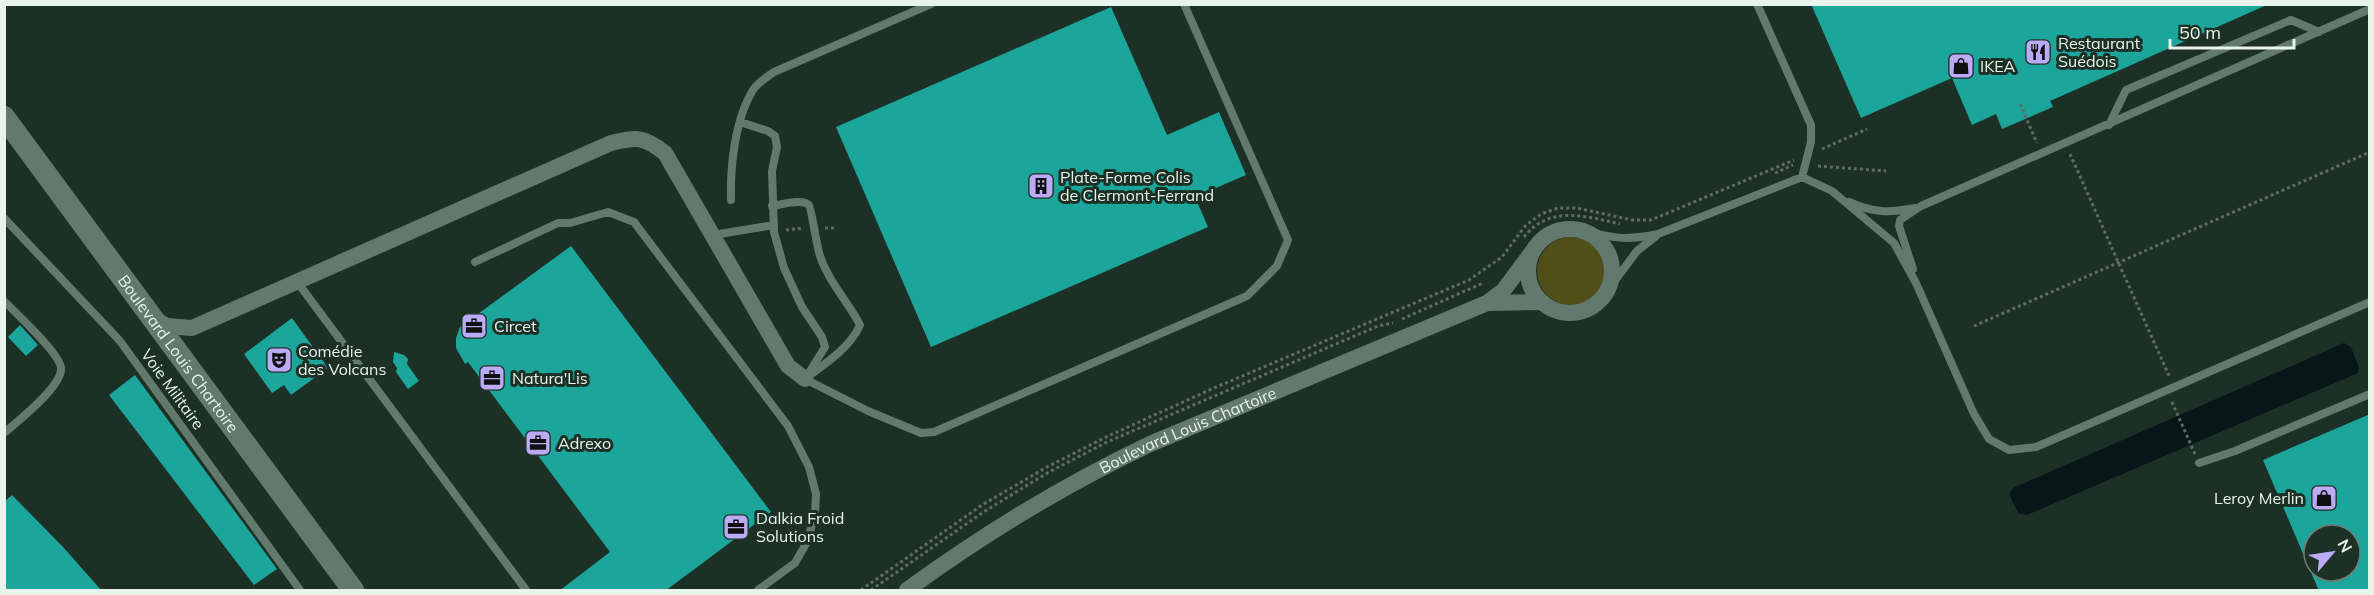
<svg xmlns="http://www.w3.org/2000/svg" width="2374" height="595" font-family="Mulish,sans-serif">
<style>
.green{fill:#504f19}
.water{fill:#071619}
.building{fill:#1ba59b;fill-rule:evenodd}
.lines{fill:none;stroke-linecap:round;stroke-linejoin:round}
.path{stroke:#5c6d64;stroke-width:3;stroke-dasharray:3 3;stroke-linecap:butt}
.service{stroke:#63796d;stroke-width:8}
.minor{stroke:#63796d;stroke-width:16}
.secondary{stroke:#63796d;stroke-width:22}
.labels{text-anchor:middle;dominant-baseline:central;stroke-width:6;stroke-linejoin:round;paint-order:stroke}
.poi-label{font-size:16px;fill:#e7f3ec;stroke:#1d3026;text-anchor:start}
.street-label{font-size:16px;fill:#e7f3ec;stroke:#1d3026}
</style>
<rect width="100%" height="100%" fill="#1d3026"/>
<path class="green" d="M1537 271a34 34 0 1 1 68 0a34 34 0 1 1-68 0Z"/>
<path class="water" d="M2344 343 2351 347 2359 368 2358 373 2027 515 2018 513 2009 494 2013 488Z"/>
<path class="building" d="M1811 4H2269L2050 101 2053 107 2002 129 1996 114 1972 125 1952 78 1861 118Z
M1111 7 1167 135 1219 112 1246 175 1195 197 1208 227 931 347 836 127Z
M571 246 771 512 665 591H559L610 552 468 362 465 364 456 348V338L460 327Z
M292 318 328 368 291 395 284 385 272 393 244 354Z
M20 325 38 345 26 356 8 337Z
M394 352 404 355 408 359 407 364 419 381 408 389 396 372 397 368 393 362Z
M135 375 277 569 254 585 109 395Z
M2370 414V591H2319L2263 460ZM2314 535H2350V571H2314Z
M12 495 63 547 102 591H4V502Z"/>
<g class="lines">
<path class="path" d="M2020 104 2037 143
M1822 149 1867 129
M2070 154 2170 378
M1818 166 1886 171
M1775 173 1793 165
M825 228H834
M786 230 804 228
M1524 237C1549 205 1586 216 1620 224
M1402 319 1483 283
M1974 326 2370 152
M2172 402 2195 454
M861 590 982 505 1047 467 1108 436 1214 388 1469 280 1502 257 1526 225 1541 214 1558 208H1577L1632 220H1651L1794 160
M871 590 985 511 1049 472 1107 442 1378 326 1393 323"/>
<path class="service" d="M1757 4 1811 125V142L1802 177
M740 122 768 131 775 136 777 147 772 171 774 232 784 268 802 307 822 337 825 347 805 379
M2109 125 2126 90 2291 20 2319 32
M731 200C730 167 735 119 753 90 757 83 767 77 774 72L931 4
M1849 202C1873 213 1890 213 1915 208
M772 206C781 205 802 198 809 205 811 207 817 248 820 256 829 283 848 301 860 325 851 346 828 362 810 375
M4 218 120 341 300 590
M1582 230C1613 238 1626 241 1658 234L1802 177 1832 191 1894 243 1916 283 1974 414 1989 439 2009 450 2036 447 2370 302
M713 235 774 225
M475 262 558 223H570L608 212 634 222 788 426 809 467 816 494 815 515 807 542 795 563 758 590
M1913 269 1899 226 1900 220 1921 206 2370 9
M298 283 526 590
M1607 291 1637 251 1656 236
M4 301C16 313 60 354 61 368 63 386 18 421 4 433
M805 379 868 411 921 433 934 432 1247 296 1277 266 1288 240 1184 4
M2199 463 2235 451 2370 394"/>
<g class="minor">
<circle cx="1570" cy="271" r="42"/>
<path d="M1488 303 1542 302"/>
<path d="M154 319 167 326 192 328 611 143C637 137 643 136 665 153L788 366 805 379"/>
<path id="s1" d="M907 590C985 533 1062 486 1150 444L1487 303 1503 291 1532 252"/>
</g>
<path class="secondary" id="s2" d="M4 117 353 590"/>
</g>
<defs>
<g id="restaurant-square" transform="scale(1.35)"><rect x="-9" y="-9" width="18" height="18" rx="4" fill="#bbaaf6" stroke="#1d3026"/><path d="M-5-6h1v4h1v-4h1v4h1v-4h1v5L-1.5 .5V6h-2V.5L-5-1ZM5-6V6H3V1.5H1.5Q1.5-4 5-6Z" fill="#111"/></g>
<g id="shop-square" transform="scale(1.35)"><rect x="-9" y="-9" width="18" height="18" rx="4" fill="#bbaaf6" stroke="#1d3026"/><path d="M-5-2.5h2.3a2.7 3.5 0 0 1 5.4 0H5L5.5 6h-11ZM-1.5-2.5h3a1.5 2.3 0 0 0-3 0Z" fill="#111"/></g>
<g id="building-square" transform="scale(1.35)"><rect x="-9" y="-9" width="18" height="18" rx="4" fill="#bbaaf6" stroke="#1d3026"/><path d="M-4-6H4V6H1V3H-1V6H-4ZM-2.5-4.3h1.7v1.8h-1.7ZM.8-4.3h1.7v1.8H.8ZM-2.5-1h1.7V.8h-1.7ZM.8-1h1.7V.8H.8Z" fill="#111"/></g>
<g id="office-square" transform="scale(1.35)"><rect x="-9" y="-9" width="18" height="18" rx="4" fill="#bbaaf6" stroke="#1d3026"/><path d="M-6-3h4V-5.5h4V-3h4V5H-6ZM-1-4.5V-3h2v-1.5ZM-6 0V1H6V0Z" fill="#111"/></g>
<g id="theatre-square" transform="scale(1.35)"><rect x="-9" y="-9" width="18" height="18" rx="4" fill="#bbaaf6" stroke="#1d3026"/><path d="M-5-5.5Q0-4 5-5.5V0Q5 5 0 6Q-5 5-5 0ZM-3.3-2.5H-1v1.5H-3.3ZM1-2.5H3.3v1.5H1ZM-2.8 1Q0 5.5 2.8 1Z" fill="#111"/></g>
</defs>
<g fill-rule="evenodd">
<use href="#restaurant-square" x="2038" y="52"/>
<use href="#shop-square" x="1961" y="66"/>
<use href="#building-square" x="1041" y="186"/>
<use href="#office-square" x="474" y="326"/>
<use href="#theatre-square" x="279" y="360"/>
<use href="#office-square" x="492" y="378"/>
<use href="#office-square" x="538" y="443"/>
<use href="#shop-square" x="2324" y="498"/>
<use href="#office-square" x="736" y="527"/>
</g>
<g class="labels">
<g class="poi-label">
<text x="2058" y="43">Restaurant<tspan x="2058" dy="18">Suédois</tspan></text>
<text x="1980" y="66">IKEA</text>
<text x="1060" y="177">Plate-Forme Colis<tspan x="1060" dy="18">de Clermont-Ferrand</tspan></text>
<text x="494" y="326">Circet</text>
<text x="298" y="351">Comédie<tspan x="298" dy="18">des Volcans</tspan></text>
<text x="512" y="378">Natura'Lis</text>
<text x="558" y="443">Adrexo</text>
<text x="2304" y="498" text-anchor="end">Leroy Merlin</text>
<text x="756" y="518">Dalkia Froid<tspan x="756" dy="18">Solutions</tspan></text>
</g>
<g class="street-label">
<text stroke="none"><textPath href="#s2" startOffset="294">Boulevard Louis Chartoire</textPath></text>
<text transform="translate(173 389) rotate(54)">Voie Militaire</text>
<text stroke="none"><textPath href="#s1" startOffset="324">Boulevard Louis Chartoire</textPath></text>
</g>
</g>
<rect width="2374" height="595" fill="none" stroke="#e7f3ec" stroke-width="12"/>
<g transform="translate(2332 553) rotate(61)"><circle r="28" fill="#1d3026" stroke="#6e7e75" stroke-width="1.5"/>
<path d="M0-4.5L10 22L0 15L-10 22Z" fill="#bbaaf6"/>
<text y="-9" font-size="16" font-weight="bold" text-anchor="middle" fill="#e7f3ec">N</text>
</g>
<path d="M2170 39v9h124v-9" fill="none" stroke="#e7f3ec" stroke-width="3"/>
<text x="2179" y="39" font-size="18" fill="#e7f3ec" stroke="#1d3026" stroke-width="4.5" paint-order="stroke">50 m</text>
</svg>
